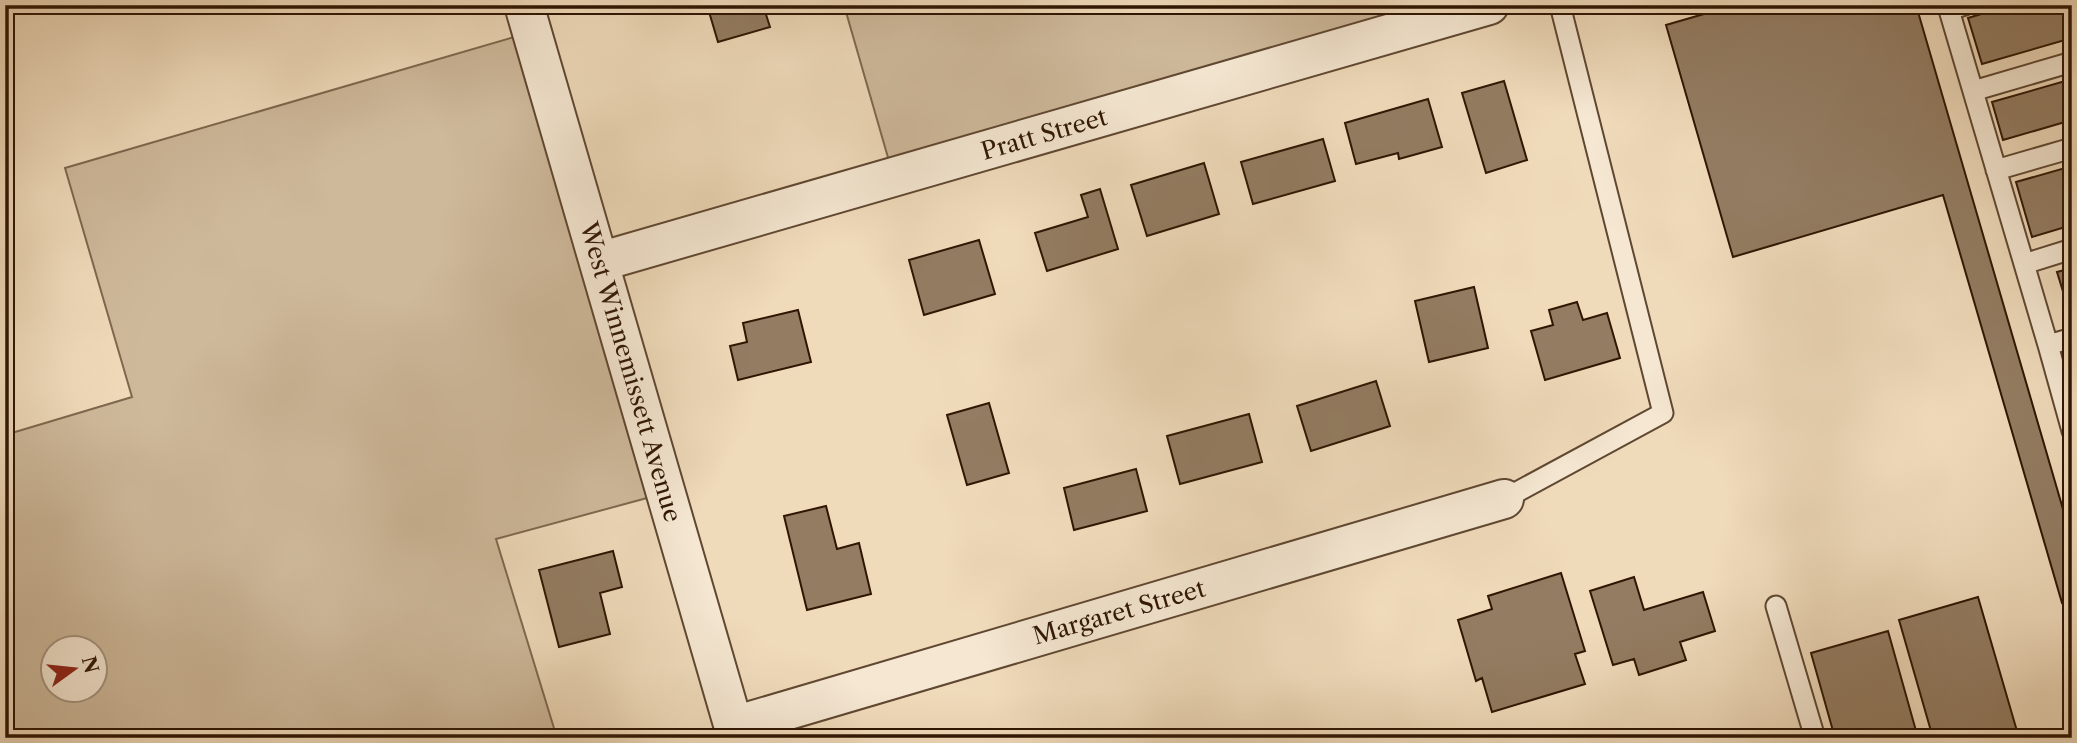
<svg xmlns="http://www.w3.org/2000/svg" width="2077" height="743" font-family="'Libre Caslon Text',serif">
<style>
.green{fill:#ceb99b;stroke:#7e684f;stroke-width:2;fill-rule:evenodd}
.building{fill:#937c62;stroke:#2f1603;stroke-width:2}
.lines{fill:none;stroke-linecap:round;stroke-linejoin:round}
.service-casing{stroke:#5f4731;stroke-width:23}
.minor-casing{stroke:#5f4731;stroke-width:42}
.service{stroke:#f5e7d2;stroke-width:19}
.minor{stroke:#f5e7d2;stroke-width:38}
.labels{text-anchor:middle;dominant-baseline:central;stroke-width:5;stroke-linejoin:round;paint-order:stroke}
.street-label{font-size:24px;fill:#2f1603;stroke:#f5e7d2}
</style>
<rect width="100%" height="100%" fill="#efdaba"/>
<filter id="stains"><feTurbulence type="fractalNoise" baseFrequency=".00286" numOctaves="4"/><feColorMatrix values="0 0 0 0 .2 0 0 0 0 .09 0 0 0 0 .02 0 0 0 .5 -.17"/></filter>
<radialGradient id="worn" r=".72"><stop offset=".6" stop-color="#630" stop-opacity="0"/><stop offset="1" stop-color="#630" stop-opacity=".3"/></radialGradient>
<path class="green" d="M844 5H1428L889 161Z
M514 37 647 498 496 539 557 738H5V435L132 397 65 168ZM52 648H94V690H52Z"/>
<path class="building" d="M707 5H763L770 27 718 42Z
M1735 5H1916L2072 540V600L2062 603 1943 195 1733 257 1666 25Z
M2011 5H2072V38L1982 64 1968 18Z
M2072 79V120L2003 140 1992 102Z
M1504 81 1527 160 1486 173 1462 93Z
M1428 99 1442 147 1399 159 1398 153 1356 164 1345 123Z
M1323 139 1335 181 1253 204 1241 162Z
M1204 163 1219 214 1147 236 1131 185Z
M2072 166V225L2032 237 2016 182Z
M1100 189 1118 249 1047 271 1035 233 1088 217 1081 195Z
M979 240 995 294 924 315 909 260Z
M2072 268V310L2069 311 2057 272Z
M1474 287 1488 348 1429 362 1415 301Z
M1577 302 1583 320 1607 313 1620 358 1545 380 1531 331 1553 325 1549 310Z
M798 310 811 362 738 380 730 346 747 342 743 323Z
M1376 381 1390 426 1311 451 1297 406Z
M989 403 1009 473 967 485 947 415Z
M1249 414 1262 462 1180 484 1167 436Z
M1136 469 1147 511 1074 530 1064 488Z
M826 506 837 549 859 543 871 594 807 610 784 516Z
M613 551 622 587 600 593 610 634 559 647 539 570Z
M1561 573 1585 651 1575 654 1585 684 1492 712 1482 678 1476 681 1458 620 1492 609 1488 596Z
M1634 577 1644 610 1703 592 1715 631 1680 642 1686 660 1639 675 1634 659 1613 665 1590 591Z
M1978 597 2019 738H1933L1899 620Z
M1888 631 1918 738H1835L1811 653Z"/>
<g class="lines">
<g class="service-casing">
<path id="service" d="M1965 5 1949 10 2048 345
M1973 91 2072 62
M1996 170 2072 148
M2024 264 2072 249
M2072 338 2048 345 2072 431
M1504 499 1663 413 1560 5
M1776 606 1815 738"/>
</g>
<g class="minor-casing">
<path id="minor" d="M524 5 737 738
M599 262 1489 5
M734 726 1504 499"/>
</g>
<use href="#service" class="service"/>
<use href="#minor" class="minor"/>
</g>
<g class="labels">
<g class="street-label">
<text transform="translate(1044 134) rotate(-16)">Pratt Street</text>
<text transform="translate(631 372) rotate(74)">West Winnemissett Avenue</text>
<text transform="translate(1119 612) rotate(-16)">Margaret Street</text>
</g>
</g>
<rect width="2077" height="743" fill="none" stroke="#efdaba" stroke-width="28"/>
<rect x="7" y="7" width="2063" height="729" fill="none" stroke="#2f1603" stroke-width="3.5"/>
<rect x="14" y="14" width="2049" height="715" fill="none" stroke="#2f1603" stroke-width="2"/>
<g transform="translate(74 669) rotate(75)"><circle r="33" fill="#f5e7d2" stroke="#a6937f" stroke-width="2"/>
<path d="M0-5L12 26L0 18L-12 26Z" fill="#8f2418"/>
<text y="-10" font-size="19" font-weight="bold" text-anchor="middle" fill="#2f1603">N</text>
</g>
<rect width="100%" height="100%" filter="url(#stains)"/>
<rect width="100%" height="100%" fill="url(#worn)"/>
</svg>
